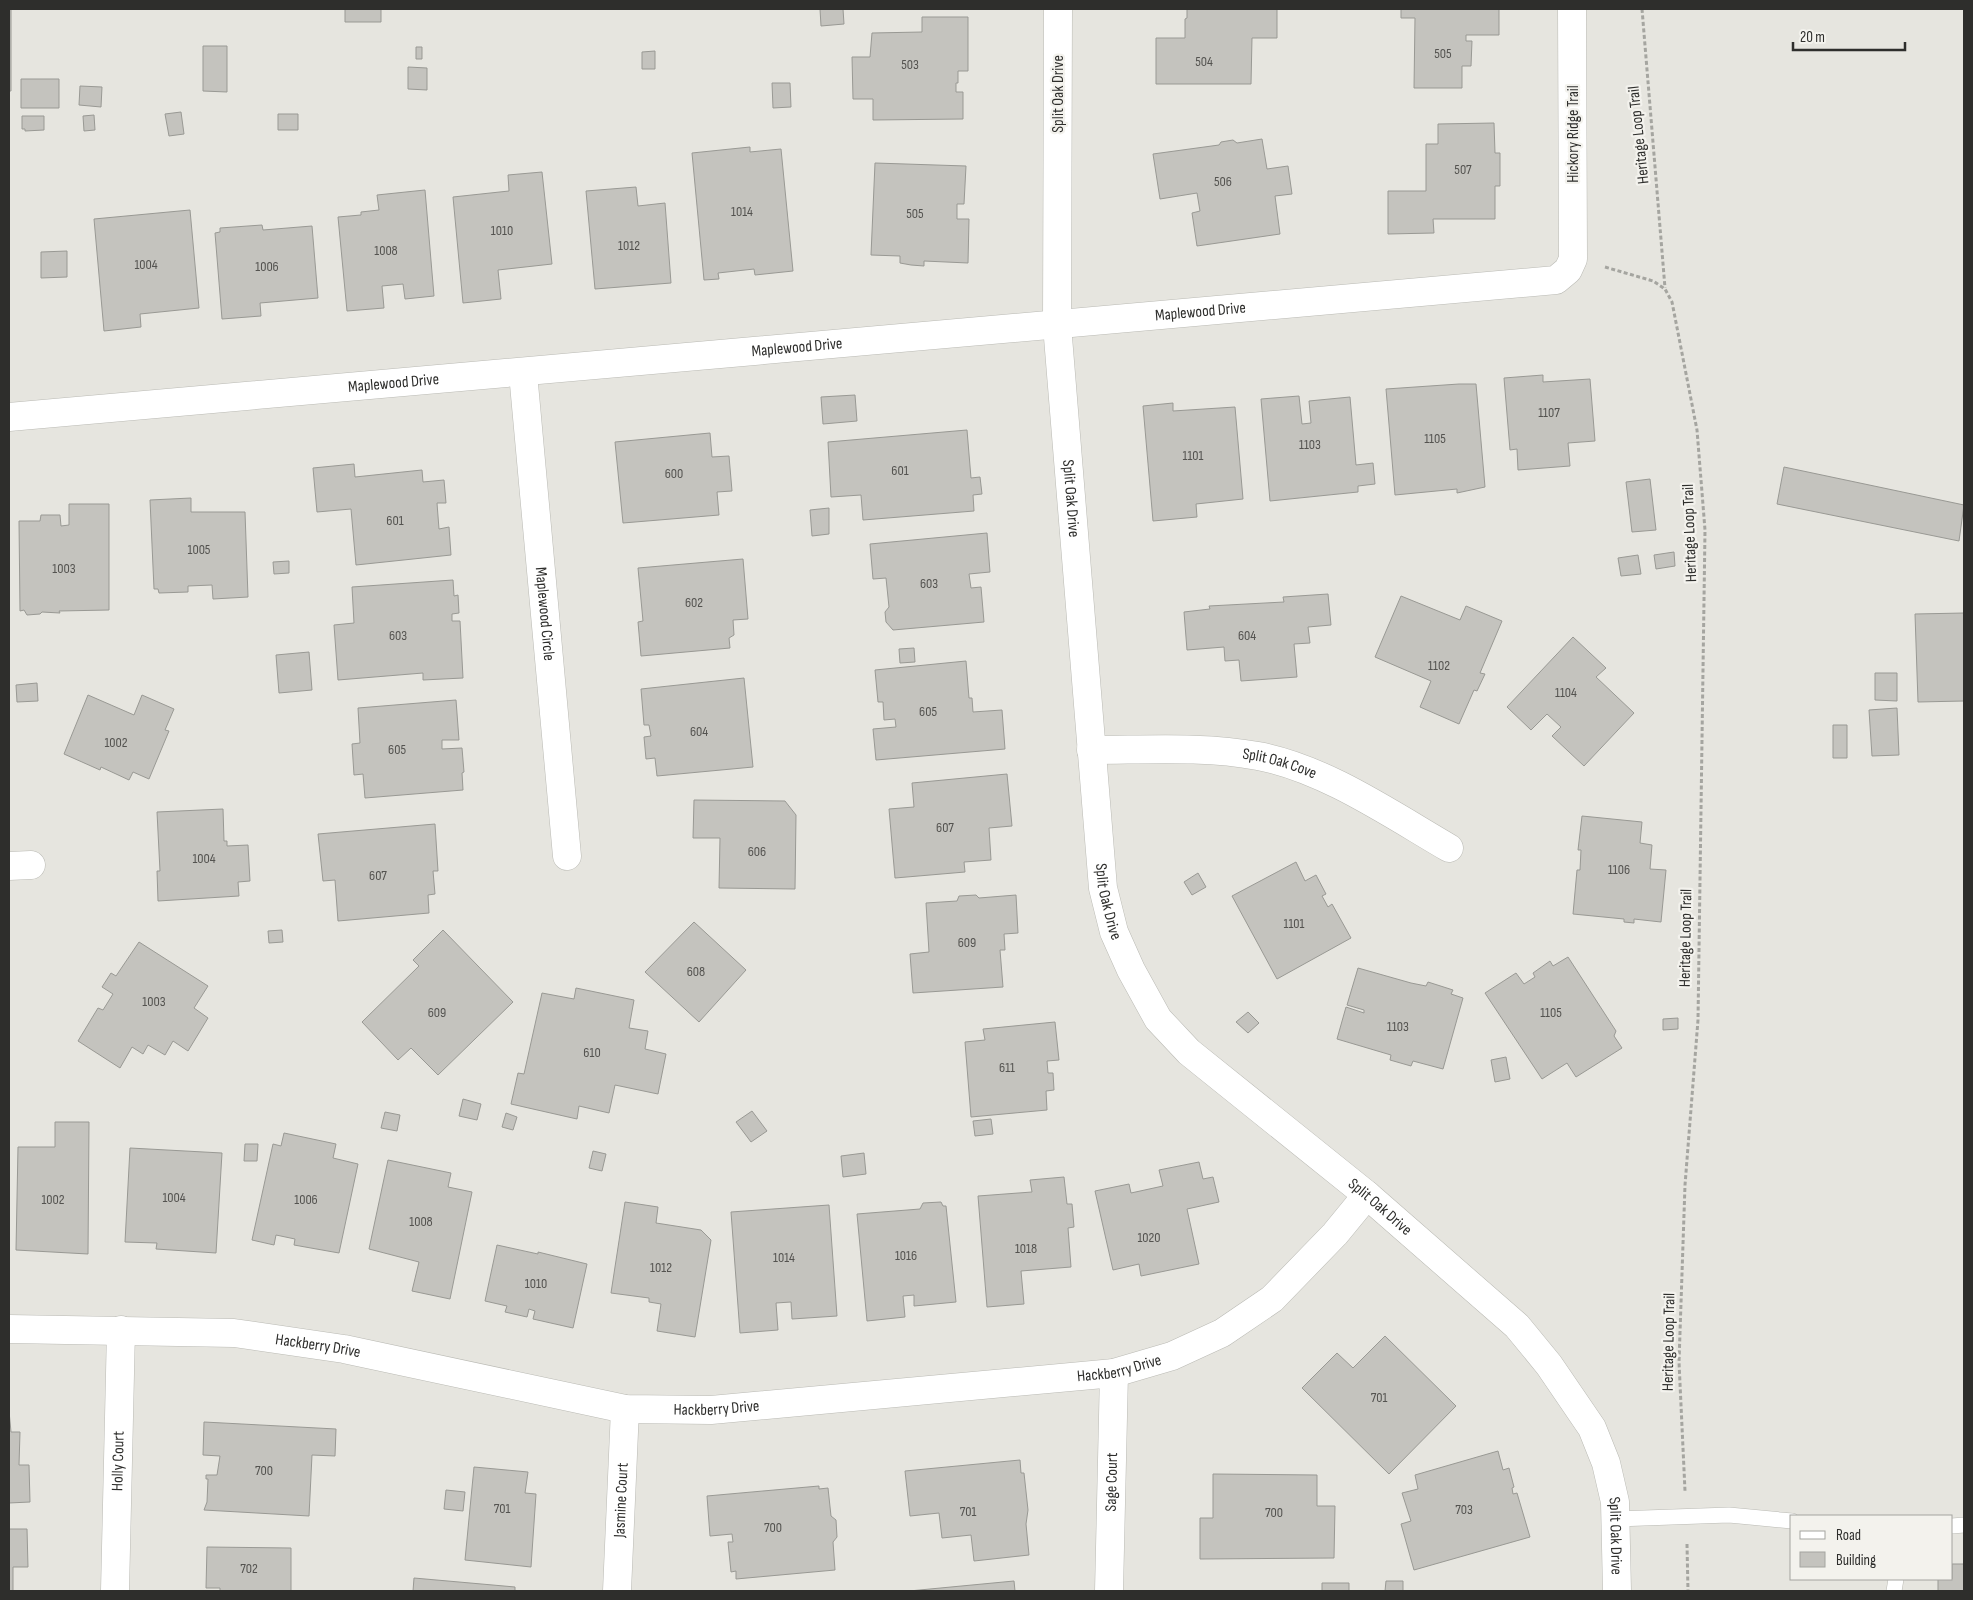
<svg xmlns="http://www.w3.org/2000/svg" width="1973" height="1600" font-family="'Sofia Sans Condensed',sans-serif">
<style>
.building{fill:#c4c3be;stroke:#999994}
.lines{fill:none;stroke-linecap:round;stroke-linejoin:round}
.service-casing{stroke:#babab4;stroke-width:16}
.minor-casing{stroke:#babab4;stroke-width:29}
.path{stroke:#a5a5a0;stroke-width:3;stroke-dasharray:4 2.5;stroke-linecap:butt}
.service{stroke:#fff;stroke-width:15}
.minor{stroke:#fff;stroke-width:28}
.labels{text-anchor:middle;dominant-baseline:central;stroke-width:4.5;stroke-linejoin:round;paint-order:stroke}
.number-label{font-size:14px;fill:#545350}
.street-label{font-size:16px;fill:#2e2e2c;stroke:#f3f2ed}
</style>
<rect width="100%" height="100%" fill="#e6e5df"/>
<path class="building" d="M9 9H11V91H9Z
M345 9H381V22H345Z
M820 9H843L844 24 821 26Z
M1187 9H1277V38H1252L1251 84H1156V38H1185V19L1187 18Z
M1401 9H1499V35H1466V41H1472L1471 66H1462V88H1414L1415 18H1401Z
M922 17H968V71H958V83H956V92H963V119L873 120V99H853L852 57H870L872 33 922 32Z
M203 46H227V92L203 91Z
M416 47H422V59H416Z
M655 51V69H642V52Z
M408 67 427 68V90L408 89Z
M21 79H59V108H21Z
M772 83H790L791 107 773 108Z
M80 86 102 87 101 107 79 105Z
M181 112 184 134 169 136 165 114Z
M278 114H298V130H278Z
M94 115 95 130 84 131 83 116Z
M22 116H44V130L25 131V129H22Z
M1494 123 1495 153H1500V186H1495V219H1433L1434 233 1388 234V191H1426V144H1438V124Z
M1262 139 1267 169 1288 166 1292 194 1275 196 1280 234 1197 246 1192 213 1200 211 1197 193 1160 199 1153 154 1219 145 1221 142 1233 140 1237 143Z
M750 147V152L781 149 793 271 755 275 754 269 718 273 719 279 704 280 692 153Z
M875 163 966 166 964 204H957V219H969L968 263 924 261V266L911 265 900 263V256L871 255Z
M542 172 552 264 498 270 501 299 463 303 453 197 509 191 508 175Z
M636 187 638 206 665 203 671 283 595 289 586 191Z
M425 190 434 296 405 299 403 284 382 286 384 308 347 311 338 217 361 215V212L379 210 377 195Z
M190 210 199 308 140 314 141 327 104 331 94 219Z
M262 225 263 230 312 226 318 298 260 303 261 316 222 319 215 233 220 232V228Z
M67 251V277L41 278V252Z
M1543 375V382L1590 379 1595 441 1568 443 1570 466 1518 470 1517 449 1510 450 1504 378Z
M1459 384H1476L1485 487 1457 493V489L1395 495 1386 389Z
M855 395 857 421 823 424 821 397Z
M1299 396 1302 424 1311 423 1309 401 1350 397 1356 465 1373 463 1375 484 1358 486V492L1270 501 1261 399Z
M1173 403V411L1235 407 1243 499 1196 504 1197 517 1153 521 1143 406Z
M967 430 971 478 980 477 982 494 973 495 974 511 863 520 861 495 831 497 828 442Z
M710 433 712 457 729 456 732 491 717 492 719 515 623 523 615 442Z
M354 464 355 477 422 470 423 482 444 480 446 503H437L439 529 449 527 451 555 356 565 351 509 317 512 313 468Z
M1784 467 1964 505 1959 541 1777 504Z
M1650 479 1656 530 1632 532 1626 482Z
M191 498V512H245L248 597 213 599 212 585 188 586V592L159 593 158 589H154L150 500Z
M69 504H109V610L59 611 60 613 42 612 40 614 27 615 24 610 20 611 19 521H40L41 515H60L61 526 69 525Z
M829 508V534L812 536 810 510Z
M987 533 990 572 969 574 971 588 981 587 984 622 893 630 886 622 885 612 889 607 886 578 873 579 870 544Z
M1674 552 1675 566 1656 569 1654 555Z
M1638 555 1641 574 1621 576 1618 558Z
M743 559 748 619 733 620 734 635 729 638 730 648 641 656 638 622 643 621 638 568Z
M289 561V573L274 574 273 562Z
M453 580 454 596 458 595 459 613 452 614V621H460L463 678 423 680V673L338 680 334 625 354 623 352 587Z
M1328 594 1331 625 1308 627 1310 643 1294 644 1297 677 1241 681 1239 660 1225 661 1224 647 1187 650 1184 612 1210 609 1209 606 1284 602 1283 597Z
M1401 596 1460 620 1466 606 1502 621 1480 673 1485 674 1477 691 1474 690 1459 724 1420 707 1431 681 1375 657Z
M1964 613V701L1918 702 1915 614Z
M1573 637 1606 668 1596 677 1634 713 1584 766 1552 736 1561 727 1547 714 1531 730 1507 707Z
M914 648 915 662 900 663 899 649Z
M309 652 312 690 279 693 276 655Z
M966 661 969 698H972L973 712 1002 710 1005 749 876 760 873 729 896 727 895 719 884 720 883 702H878L875 670Z
M1875 673H1897V701L1875 700Z
M744 678 753 767 657 776 655 758 646 759 644 737 651 736 649 725H644L641 689Z
M37 683 38 701 17 702 16 685Z
M88 695 134 715 142 695 174 709 165 730 169 731 149 779 133 772 129 780 101 767 100 770 64 754Z
M456 700 459 740H442V749L462 748 464 772 462 773 463 790 365 798 363 774 354 775 352 744 360 743 358 708Z
M1897 708 1899 755 1872 756 1869 710Z
M1833 725H1847V758H1833Z
M1007 774 1012 826 989 828 991 860 964 862 965 872 895 878 889 809 914 807 912 783Z
M694 800 785 801 796 815 795 889 719 888 720 838H693Z
M223 809 224 841H227V846L248 845 250 881 238 882 239 896 158 901 157 871H160L157 812Z
M1582 816 1642 822 1640 843 1652 845 1650 869 1666 870 1661 922 1634 919V923L1624 922V919L1573 914 1577 870H1580L1581 850H1578Z
M435 824 438 871H433L435 894 428 895 429 913 338 921 335 880 323 881 318 834Z
M1296 862 1305 881 1316 875 1326 894 1322 896 1328 907 1332 904 1351 938 1277 979 1232 896Z
M1198 873 1206 887 1192 895 1184 882Z
M976 895 979 898 1016 895 1018 933 1004 934 1005 950H1000L1003 987 913 993 910 954 929 952 926 903 957 901 959 896Z
M694 922 746 970 699 1022 645 972Z
M282 930 283 942 269 943 268 931Z
M443 930 513 1002 438 1075 411 1048 398 1060 362 1022 419 966 413 960Z
M139 942 208 986 194 1008 208 1018 188 1051 173 1041 165 1055 148 1045 143 1054 132 1047 120 1068 78 1041 98 1008 103 1010 113 994 102 987 111 973 116 976Z
M1568 957 1616 1031 1614 1036 1622 1048 1576 1077 1567 1063 1542 1079 1485 993 1516 973 1524 984 1535 977 1533 973 1550 961 1553 966Z
M1358 968 1411 983 1426 986 1428 982 1453 990 1451 994 1463 998 1443 1069 1413 1061 1411 1066 1390 1060 1391 1055 1337 1039 1346 1007 1364 1013V1010L1347 1005Z
M576 988 634 1000 629 1028 648 1031 645 1049 666 1054 658 1094 615 1085 609 1113 579 1106 577 1119 511 1104 518 1073 524 1074 542 993 574 999Z
M1248 1012 1259 1023 1248 1033 1236 1022Z
M1678 1018V1029L1663 1030V1019Z
M1055 1022 1059 1060 1047 1061 1048 1073H1053L1054 1090 1046 1091 1047 1110 971 1117 965 1042 985 1040 983 1029Z
M1506 1057 1510 1079 1495 1082 1491 1060Z
M463 1099 481 1104 477 1120 459 1116Z
M752 1111 767 1131 751 1142 736 1122Z
M385 1112 400 1115 397 1131 381 1128Z
M506 1113 517 1117 513 1130 502 1127Z
M991 1119 993 1134 975 1136 973 1121Z
M55 1122H89L88 1254 16 1250 18 1147H55Z
M284 1133 336 1144 333 1158 358 1164 339 1253 294 1245 295 1239 276 1235 274 1245 252 1240 273 1144 281 1146Z
M245 1144H258L257 1161H244Z
M130 1148 222 1153 216 1253 156 1249 157 1243 125 1242Z
M593 1151 606 1154 602 1171 589 1168Z
M864 1153 866 1174 843 1177 841 1156Z
M388 1160 451 1173 448 1187 472 1192 450 1299 412 1291 419 1262 369 1249Z
M1199 1162 1203 1179 1213 1177 1219 1202 1187 1209 1199 1264 1141 1276 1139 1264 1113 1270 1095 1191 1129 1184 1131 1193 1163 1186 1159 1170Z
M1064 1177 1067 1204H1072L1074 1227 1068 1228 1071 1267 1021 1271 1024 1304 987 1307 978 1196 1032 1192 1030 1180Z
M625 1202 658 1207 656 1223 701 1230 711 1240 695 1337 657 1331 661 1304 649 1302V1298L611 1293Z
M941 1202 943 1206H946L956 1302 914 1306V1295L903 1296 905 1317 867 1321 857 1214 920 1209 923 1203Z
M829 1205 837 1316 792 1319 791 1302 776 1303 778 1330 740 1333 731 1212Z
M497 1245 538 1254V1252L587 1264 573 1328 533 1319 535 1311 529 1309 527 1317 505 1312 507 1306 485 1301Z
M1385 1336 1456 1406 1389 1474 1302 1388 1337 1353 1353 1368Z
M9 1411 11 1432H20L19 1465H29L30 1502 9 1503Z
M204 1422 336 1429 335 1456 312 1455 309 1516 204 1510 207 1502 208 1479H206V1475H217L220 1456 203 1455Z
M1498 1451 1503 1470 1509 1468 1514 1487 1512 1488 1513 1494 1517 1493 1530 1537 1414 1570 1401 1524 1411 1521 1402 1493 1418 1489 1415 1475Z
M1020 1460 1021 1473H1024L1028 1510 1026 1524 1029 1555 974 1561 971 1535 942 1538 939 1513 910 1516 905 1471Z
M474 1467 528 1472 525 1493 536 1494 531 1567 465 1560Z
M1213 1474 1317 1475V1506H1335L1334 1558 1200 1559V1518H1213Z
M819 1486V1489L828 1488 831 1516 836 1520 837 1537 833 1542 835 1570 736 1579V1571L731 1572 728 1542H733L732 1534 710 1536 707 1496Z
M446 1490 465 1492 463 1511 444 1509Z
M9 1529H27L28 1567H13V1591H9Z
M207 1547 291 1548V1591H220V1588H206Z
M1952 1564H1964V1591H1938V1579H1952Z
M414 1578 515 1587V1591H413Z
M1014 1581 1015 1591H909Z
M1386 1581H1403V1591H1385Z
M1322 1583H1349V1591H1322Z"/>
<g class="lines">
<g class="service-casing">
<path id="service" d="M1616 1519 1729 1515 1792 1521
M1952 1526 1964 1525
M1894 1591 1896 1579"/>
</g>
<g class="minor-casing">
<g id="minor">
<path id="s1" d="M1058 9 1057 325 1103 888 1114 932 1131 970 1158 1019 1189 1052 1367 1195 1517 1326 1549 1365 1592 1428 1606 1463 1615 1502 1617 1591"/>
<path id="s2" d="M523 373 567 856"/>
<path id="s3" d="M9 417 1556 280 1568 270 1573 259 1572 9"/>
<path id="s4" d="M1091 750C1146 750 1204 746 1258 756 1324 768 1392 815 1449 848"/>
<path d="M9 866 31 865"/>
<path id="s5" d="M9 1329 234 1333 344 1349 625 1409 711 1410 1114 1373 1172 1356 1222 1333 1272 1299 1335 1234 1367 1195"/>
<path id="s6" d="M115 1591 121 1330"/>
<path id="s7" d="M617 1591 625 1409"/>
<path id="s8" d="M1109 1591 1114 1373"/>
</g>
</g>
<path class="path" d="M1642 9 1665 288
M1605 267 1653 281 1665 289 1672 302 1697 430 1705 530 1698 1020 1685 1185 1679 1362 1685 1491
M1687 1544 1688 1591"/>
<use href="#service" class="service"/>
<use href="#minor" class="minor"/>
</g>
<g class="labels">
<g class="number-label">
<text x="1443" y="53">505</text>
<text x="1204" y="61">504</text>
<text x="910" y="64">503</text>
<text x="1463" y="169">507</text>
<text x="1223" y="181">506</text>
<text x="742" y="211">1014</text>
<text x="915" y="213">505</text>
<text x="502" y="230">1010</text>
<text x="629" y="245">1012</text>
<text x="386" y="250">1008</text>
<text x="146" y="264">1004</text>
<text x="267" y="266">1006</text>
<text x="1549" y="412">1107</text>
<text x="1435" y="438">1105</text>
<text x="1310" y="444">1103</text>
<text x="1193" y="455">1101</text>
<text x="900" y="470">601</text>
<text x="674" y="473">600</text>
<text x="395" y="520">601</text>
<text x="199" y="549">1005</text>
<text x="64" y="568">1003</text>
<text x="929" y="583">603</text>
<text x="694" y="602">602</text>
<text x="398" y="635">603</text>
<text x="1247" y="635">604</text>
<text x="1439" y="665">1102</text>
<text x="1566" y="692">1104</text>
<text x="928" y="711">605</text>
<text x="699" y="731">604</text>
<text x="116" y="742">1002</text>
<text x="397" y="749">605</text>
<text x="945" y="827">607</text>
<text x="757" y="851">606</text>
<text x="204" y="858">1004</text>
<text x="1619" y="869">1106</text>
<text x="378" y="875">607</text>
<text x="1294" y="923">1101</text>
<text x="967" y="942">609</text>
<text x="696" y="971">608</text>
<text x="154" y="1001">1003</text>
<text x="437" y="1012">609</text>
<text x="1551" y="1012">1105</text>
<text x="1398" y="1026">1103</text>
<text x="592" y="1052">610</text>
<text x="1007" y="1067">611</text>
<text x="174" y="1197">1004</text>
<text x="53" y="1199">1002</text>
<text x="306" y="1199">1006</text>
<text x="421" y="1221">1008</text>
<text x="1149" y="1237">1020</text>
<text x="1026" y="1248">1018</text>
<text x="906" y="1255">1016</text>
<text x="784" y="1257">1014</text>
<text x="661" y="1267">1012</text>
<text x="536" y="1283">1010</text>
<text x="1379" y="1397">701</text>
<text x="264" y="1470">700</text>
<text x="502" y="1508">701</text>
<text x="1464" y="1509">703</text>
<text x="968" y="1511">701</text>
<text x="1274" y="1512">700</text>
<text x="773" y="1527">700</text>
<text x="249" y="1568">702</text>
</g>
<g class="street-label">
<text transform="translate(1058 94) rotate(-90)">Split Oak Drive</text>
<text transform="translate(1573 134) rotate(-90)">Hickory Ridge Trail</text>
<text transform="translate(1639 135) rotate(-96)">Heritage Loop Trail</text>
<text stroke="none"><textPath href="#s3" startOffset="1196">Maplewood Drive</textPath></text>
<text stroke="none"><textPath href="#s3" startOffset="791">Maplewood Drive</textPath></text>
<text stroke="none"><textPath href="#s3" startOffset="386">Maplewood Drive</textPath></text>
<text stroke="none"><textPath href="#s1" startOffset="490">Split Oak Drive</textPath></text>
<text transform="translate(1690 533) rotate(-92)">Heritage Loop Trail</text>
<text stroke="none"><textPath href="#s2" startOffset="242">Maplewood Circle</textPath></text>
<text stroke="none"><textPath href="#s4" startOffset="190">Split Oak Cove</textPath></text>
<text stroke="none"><textPath href="#s1" startOffset="895">Split Oak Drive</textPath></text>
<text transform="translate(1686 938) rotate(-89)">Heritage Loop Trail</text>
<text stroke="none"><textPath href="#s1" startOffset="1315">Split Oak Drive</textPath></text>
<text transform="translate(1669 1342) rotate(-89)">Heritage Loop Trail</text>
<text stroke="none"><textPath href="#s5" startOffset="310">Hackberry Drive</textPath></text>
<text stroke="none"><textPath href="#s5" startOffset="1120">Hackberry Drive</textPath></text>
<text stroke="none"><textPath href="#s5" startOffset="715">Hackberry Drive</textPath></text>
<text stroke="none"><textPath href="#s6" startOffset="130">Holly Court</textPath></text>
<text stroke="none"><textPath href="#s8" startOffset="109">Sage Court</textPath></text>
<text stroke="none"><textPath href="#s7" startOffset="91">Jasmine Court</textPath></text>
<text stroke="none"><textPath href="#s1" startOffset="1735">Split Oak Drive</textPath></text>
</g>
</g>
<rect width="1973" height="1600" fill="none" stroke="#2e2e2c" stroke-width="20"/>
<rect x="1790" y="1515" width="162" height="65" fill="#f3f2ed" stroke="#a4a4a0"/>
<rect x="1800" y="1531" width="25" height="8" fill="#ffffff" stroke="#a4a4a0"/>
<text x="1836" y="1540" font-size="15" fill="#2e2e2c">Road</text>
<rect x="1800" y="1552" width="25" height="15" fill="#c4c3be" stroke="#a4a4a0"/>
<text x="1836" y="1565" font-size="15" fill="#2e2e2c">Building</text>
<path d="M1793 42v8h112v-8" fill="none" stroke="#2e2e2c" stroke-width="2.5"/>
<text x="1800" y="42" font-size="15" fill="#2e2e2c" stroke="#f3f2ed" stroke-width="4" paint-order="stroke">20 m</text>
</svg>
